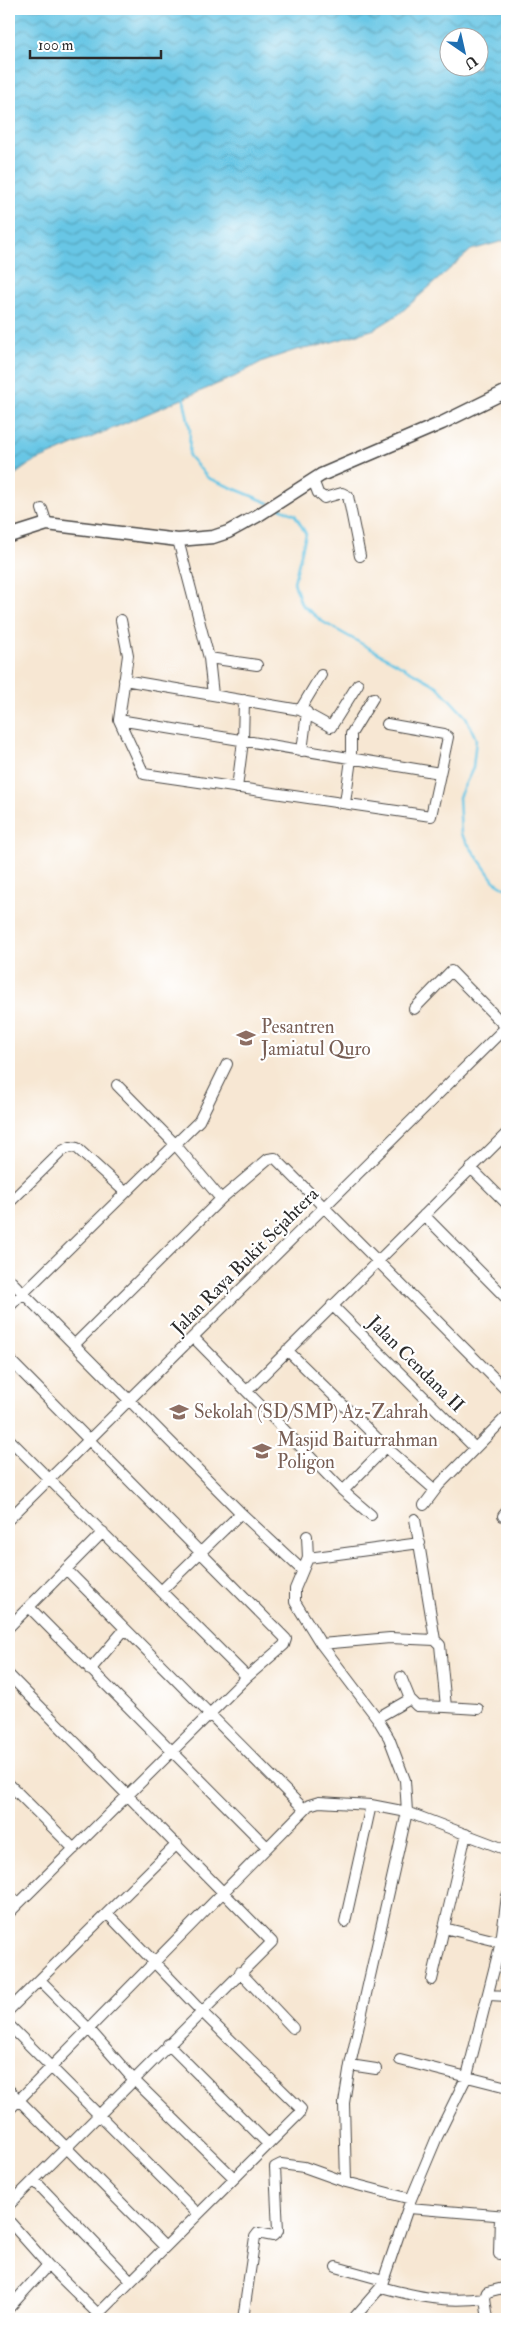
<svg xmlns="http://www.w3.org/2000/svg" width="516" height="2328" font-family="'IM FELL Double Pica',serif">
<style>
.water{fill:url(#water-waves);stroke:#497888;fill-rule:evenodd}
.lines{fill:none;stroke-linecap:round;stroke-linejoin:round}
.stream{stroke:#67c6e5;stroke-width:2.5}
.minor-casing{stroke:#4a4744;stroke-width:12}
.tertiary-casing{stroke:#4a4744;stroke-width:15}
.minor{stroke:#fff;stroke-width:10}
.tertiary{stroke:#fff;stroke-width:12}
.labels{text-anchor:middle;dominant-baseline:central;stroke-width:4.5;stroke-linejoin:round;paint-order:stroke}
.education-label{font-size:19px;fill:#785e54;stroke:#fff;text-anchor:start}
.street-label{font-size:19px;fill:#2b2b2b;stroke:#fff}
</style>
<defs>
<pattern id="water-waves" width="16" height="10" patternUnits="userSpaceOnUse" patternTransform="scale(1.25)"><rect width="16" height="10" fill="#67c6e5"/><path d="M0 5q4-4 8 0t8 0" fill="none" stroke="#55a1ba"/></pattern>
</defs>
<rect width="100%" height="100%" fill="#fff"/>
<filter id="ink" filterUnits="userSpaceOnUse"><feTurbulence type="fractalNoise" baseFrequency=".02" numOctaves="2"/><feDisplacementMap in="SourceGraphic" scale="10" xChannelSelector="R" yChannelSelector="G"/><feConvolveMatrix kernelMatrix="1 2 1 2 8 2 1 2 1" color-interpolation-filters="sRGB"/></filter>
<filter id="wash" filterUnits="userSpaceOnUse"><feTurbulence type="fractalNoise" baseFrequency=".0096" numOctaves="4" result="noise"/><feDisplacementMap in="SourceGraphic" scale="20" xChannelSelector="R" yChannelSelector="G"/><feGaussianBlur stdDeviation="1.12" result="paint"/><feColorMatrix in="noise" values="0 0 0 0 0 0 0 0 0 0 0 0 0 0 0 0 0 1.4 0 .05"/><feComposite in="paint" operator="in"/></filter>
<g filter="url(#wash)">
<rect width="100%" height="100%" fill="#f7e7d3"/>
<path class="water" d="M9 9H507V240L471 250 399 314 375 329 315 347 296 350 263 361 234 377 31 463 9 479ZM448 38H478V68H448Z"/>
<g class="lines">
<path class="stream" d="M183 395 190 430 189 456 208 478 269 503
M278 507 295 515 306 534 294 582 301 604 323 622 437 686 466 717 476 739 473 768 459 797 461 834 494 881 507 889"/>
</g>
</g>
<g filter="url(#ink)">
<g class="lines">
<g class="minor-casing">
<path id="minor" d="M313 480 318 493 324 498 342 493 348 496 360 556
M42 509 47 524
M178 540 209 658 213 695
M121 620 128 655 119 720 144 774 431 816 448 737 444 734 387 724
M209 658 257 665
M124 680 300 710 331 727 358 684
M300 710 321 675
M119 720 440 773
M302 751 307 712
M237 788 243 741 244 700
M345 803 351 759V734L373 698
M414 1009 451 971 507 1028
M117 1085 174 1143 221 1199
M471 1168 507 1204
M9 1203 62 1151 70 1147 77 1148 125 1192
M424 1215 507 1299
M9 1279 241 1513 302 1570
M332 1305 475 1448
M9 1307 199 1121 227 1064
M193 1337 269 1414 343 1491 371 1515
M74 1345 221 1199 268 1159 275 1158 507 1391
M287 1350 386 1447 435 1490
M9 1359 286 1639 284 1645 247 1677 9 1913
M247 1391 507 1133
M9 1439 247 1677
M343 1491 386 1447
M424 1505 439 1485 507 1416
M503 1516 507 1511
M9 1519 506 1027
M415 1519 435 1640 440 1645 446 1707 478 1709
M307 1536 308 1558 295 1589V1602L321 1644 377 1718 389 1738 405 1780 407 1812 350 2065 376 2069
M308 1558 420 1543
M66 1569 304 1809
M161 1591 241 1513
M29 1607 267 1847
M9 1627 103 1532
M321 1644 390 1638 435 1640
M90 1670 125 1629
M9 1675 272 1942 9 2205
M401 1677 410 1699 417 1706 446 1707
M377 1718 410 1699
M9 1784 74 1849
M466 1834 444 1928 501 1942
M9 1894 18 1904
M345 1922 371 1805
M240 1972 293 2028
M40 1980 89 2029 133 2079 234 2178
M432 1980 444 1928
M489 1995 507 1996
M9 2010 177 1844
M9 2025 198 2214
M168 2044 268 2144
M400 2060 507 2087
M9 2090 165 2247
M9 2110 309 1805 319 1802 371 1805 407 1812 507 1850
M34 2180 131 2281
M346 2182 344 2103 350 2065
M409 2208 507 2216
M9 2221 48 2265 98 2314
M499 2254 500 2216
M336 2267 383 2280
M381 2287C418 2297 446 2303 485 2298
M9 2308 48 2265
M93 2319 299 2114 301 2109 201 2011 107 1913
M243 2319 255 2237 258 2233 273 2236 278 2231 275 2167 281 2164 304 2167 346 2182 411 2199
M353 2319 381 2287 411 2199 437 2137 467 2076 501 1942 507 1896
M488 2319 485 2298 487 2292 507 2287"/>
</g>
<g class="tertiary-casing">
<path id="tertiary" d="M9 536 47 524 178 540 213 537 228 532 257 516 321 475 442 423 507 391"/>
</g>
<use href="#minor" class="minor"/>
<use href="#tertiary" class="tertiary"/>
</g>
</g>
<defs>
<g id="school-bare" transform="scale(1.5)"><path d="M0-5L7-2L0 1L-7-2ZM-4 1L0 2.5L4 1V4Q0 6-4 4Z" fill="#8d6e63" stroke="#fff" stroke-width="2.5" paint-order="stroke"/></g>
</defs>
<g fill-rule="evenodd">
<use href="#school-bare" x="246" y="1038"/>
<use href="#school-bare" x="179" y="1412"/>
<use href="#school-bare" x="262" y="1451"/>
</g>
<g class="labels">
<g class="education-label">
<text x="261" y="1027">Pesantren<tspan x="261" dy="22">Jamiatul Quro</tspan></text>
<text x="194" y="1412">Sekolah (SD/SMP) Az-Zahrah</text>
<text x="277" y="1440">Masjid Baiturrahman<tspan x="277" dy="22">Poligon</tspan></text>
</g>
<g class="street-label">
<text transform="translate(245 1261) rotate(-45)">Jalan Raya Bukit Sejahtera</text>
<text transform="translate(416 1364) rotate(45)">Jalan Cendana II</text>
</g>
</g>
<rect width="516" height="2328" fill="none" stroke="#fff" stroke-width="30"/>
<g transform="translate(464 52) rotate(146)"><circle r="24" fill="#ffffff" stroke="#aaaaaa"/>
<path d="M0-4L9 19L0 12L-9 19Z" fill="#1f6fb2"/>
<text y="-8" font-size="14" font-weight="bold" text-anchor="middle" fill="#2b2b2b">U</text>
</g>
<path d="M30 50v8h131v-8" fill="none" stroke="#2b2b2b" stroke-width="2.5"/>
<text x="38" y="50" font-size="15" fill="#2b2b2b" stroke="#ffffff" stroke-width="4" paint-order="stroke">100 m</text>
</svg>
